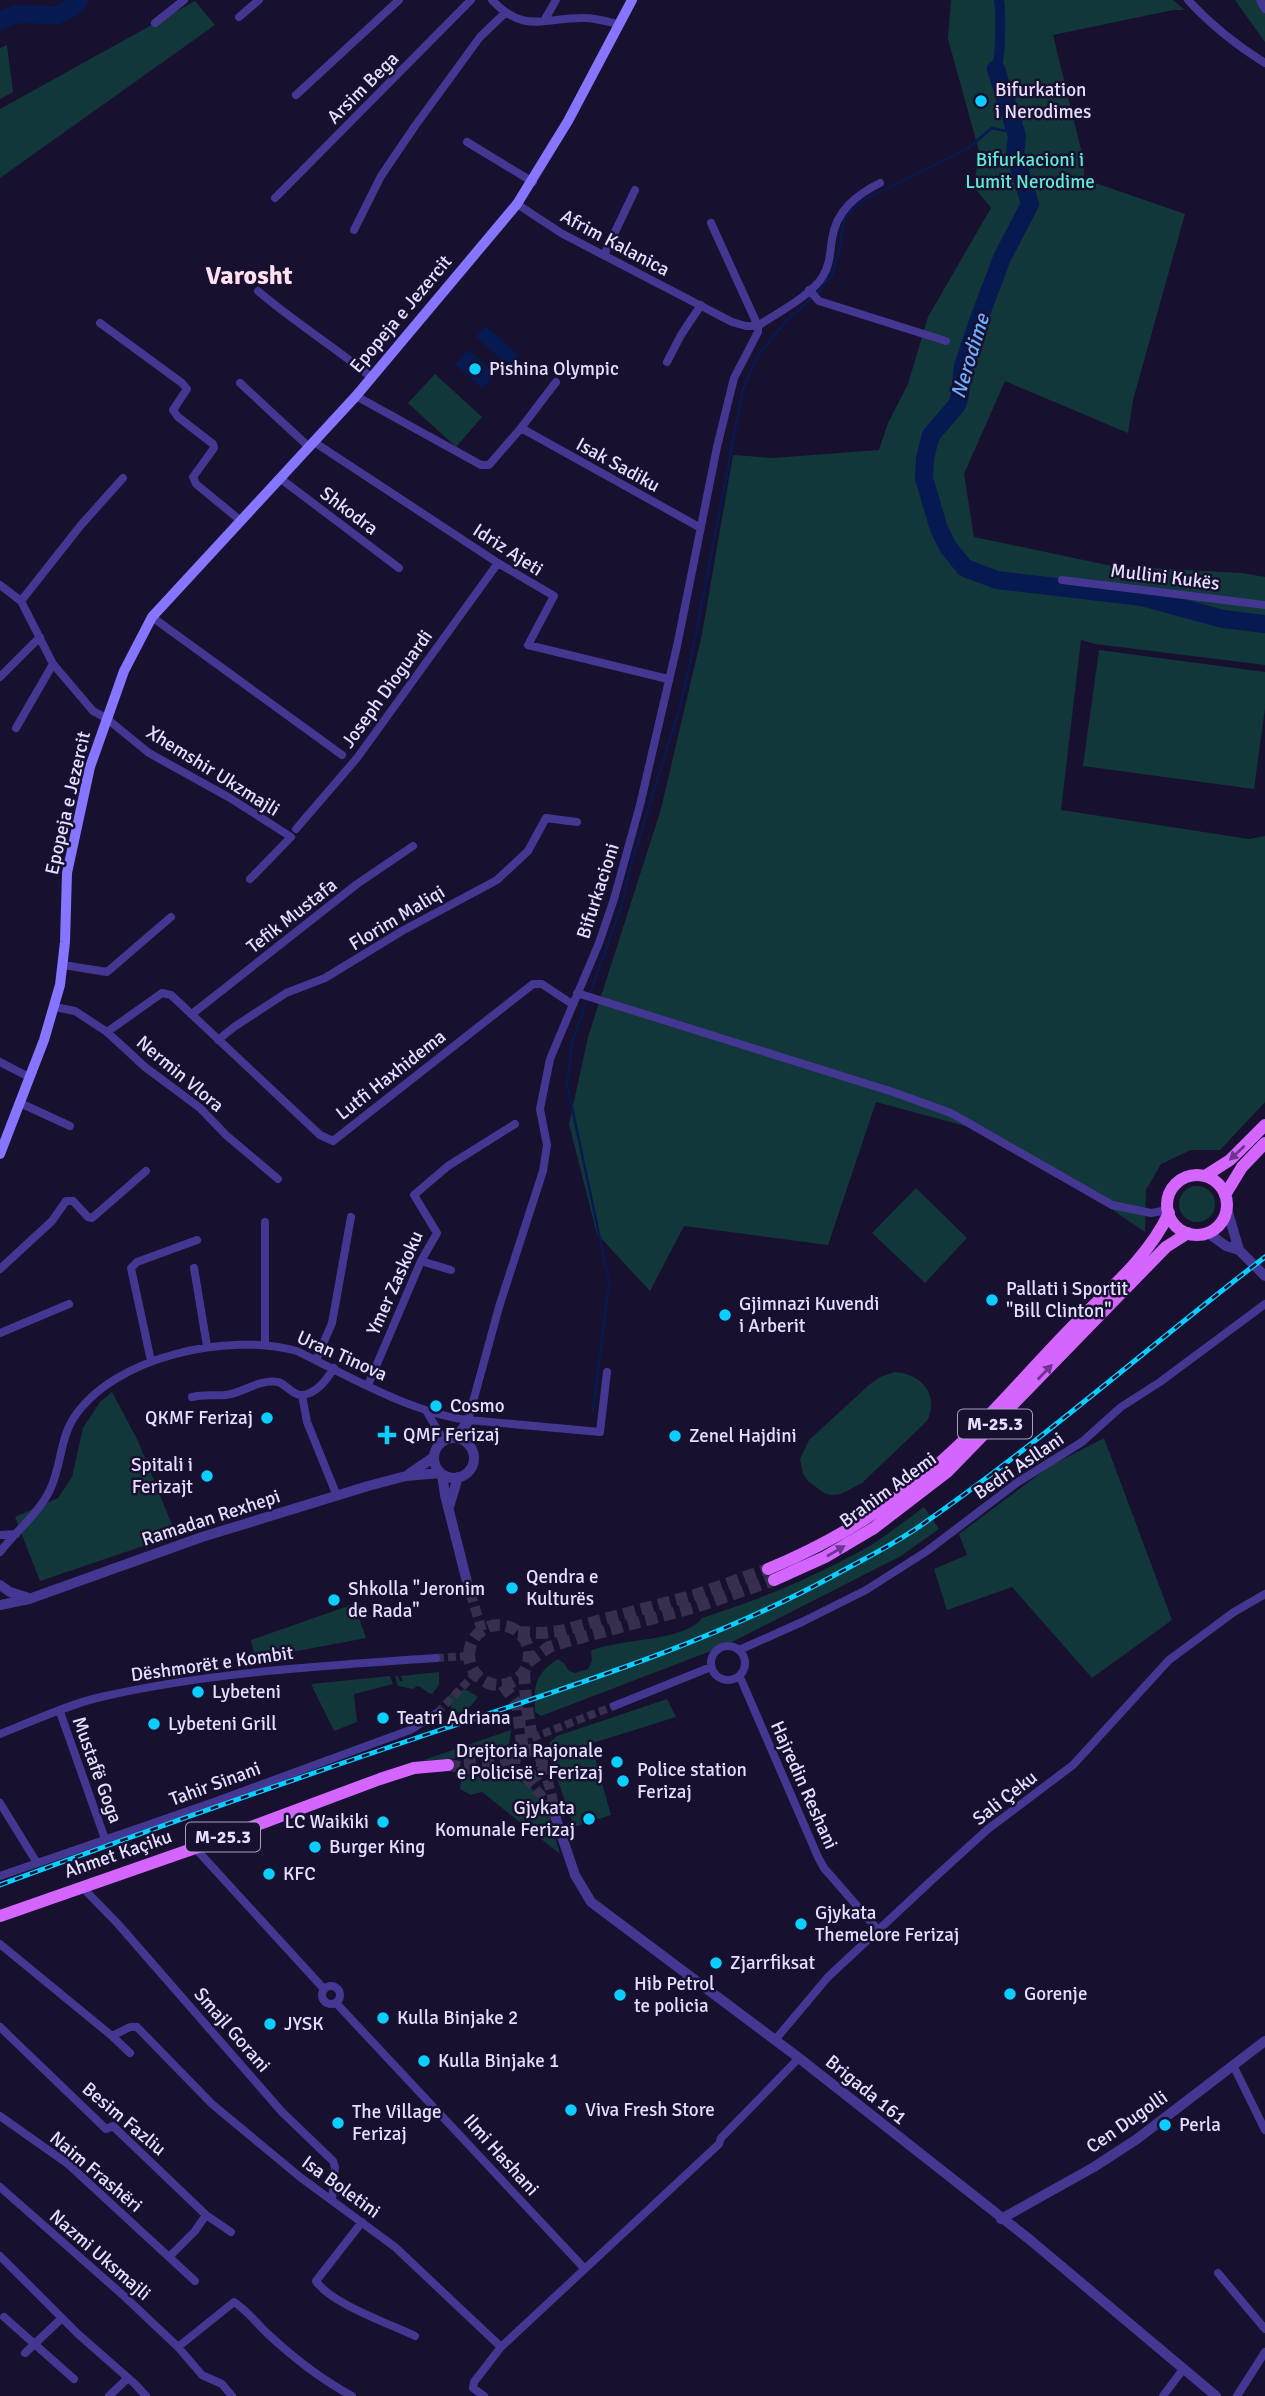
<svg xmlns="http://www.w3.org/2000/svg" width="1265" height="2396" font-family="Signika,sans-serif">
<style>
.green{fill:#12373a}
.water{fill:#061a51}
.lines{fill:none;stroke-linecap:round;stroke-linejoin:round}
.stream{stroke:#061a51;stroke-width:2.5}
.canal{stroke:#061a51;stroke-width:10}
.river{stroke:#061a51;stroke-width:18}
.minor-tunnel{stroke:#372f4e;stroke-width:8;stroke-dasharray:8 4;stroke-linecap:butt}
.tertiary-tunnel{stroke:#372f4e;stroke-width:10;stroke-dasharray:10 5;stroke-linecap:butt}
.primary-tunnel{stroke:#372f4e;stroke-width:12;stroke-dasharray:12 6;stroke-linecap:butt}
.minor{stroke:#443792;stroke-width:8}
.tertiary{stroke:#443792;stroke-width:10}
.secondary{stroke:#8675ff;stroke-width:10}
.primary{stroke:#d565ff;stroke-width:12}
.rail-casing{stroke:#0aceff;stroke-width:5}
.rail{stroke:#18102f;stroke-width:2.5;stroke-dasharray:8;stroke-linecap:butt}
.oneway{fill:#6d368d}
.poi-dot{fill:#0aceff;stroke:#18102f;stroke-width:2.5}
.labels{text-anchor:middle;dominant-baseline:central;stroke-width:5;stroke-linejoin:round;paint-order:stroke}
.shield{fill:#18102f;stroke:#a8a0c1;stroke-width:2}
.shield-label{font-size:18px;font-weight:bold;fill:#e5deff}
.street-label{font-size:19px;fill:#e5deff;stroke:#18102f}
.poi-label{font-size:19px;fill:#e5deff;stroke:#18102f;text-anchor:start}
.park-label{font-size:19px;fill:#5eebd6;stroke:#18102f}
.water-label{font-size:21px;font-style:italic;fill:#6cacff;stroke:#18102f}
.district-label{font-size:26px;font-weight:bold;fill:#ffe0f0;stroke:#18102f}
</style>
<rect width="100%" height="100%" fill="#18102f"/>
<path class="green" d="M951 0H1173L1185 10H1173L1053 35 1084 162V179L1185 214 1133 400 1128 433 1005 381 964 474 974 537 1112 566 1242 573 1265 577V665L1095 644 1081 640 1061 810 1249 839 1265 836V1102L1220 1150H1191L1161 1164 1146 1190 1145 1232 1036 1158 969 1127 876 1102 828 1245 684 1226 650 1291 597 1234 569 1124 588 1037 661 809 702 634 733 455 773 458 879 450 888 423 908 384 928 317 991 208 974 187 979 151 948 39Z
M1235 0H1265V42Z
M195 1 215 25 0 178V109Z
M7 45 13 92 0 99V48Z
M435 374 482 417 456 447 408 403Z
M1099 650 1265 672V708L1254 789 1083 766Z
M1179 1204a18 18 0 1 1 36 0a18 18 0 1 1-36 0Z
M916 1188 967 1238 925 1283 872 1233Z
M895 1372C921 1374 940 1394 927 1421L862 1483 841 1494 831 1495 824 1493 808 1481 803 1474 800 1459 809 1440 869 1385 880 1377Z
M112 1392 138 1441 176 1535 40 1581 15 1517 58 1498 72 1477 83 1428 100 1402Z
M1104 1438 1172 1620 1092 1678 1012 1587 947 1610 934 1569 967 1555 959 1534 1050 1466Z
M924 1507 939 1529 901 1556 724 1646 541 1716 535 1712C534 1685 534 1675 558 1659L564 1663 569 1671 575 1673 588 1669 592 1661 591 1651C619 1638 685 1642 702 1618 759 1600 814 1577 866 1548 886 1536 905 1521 924 1507Z
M354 1604 366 1638 255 1659 251 1640Z
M439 1672V1685L432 1694C425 1693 424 1687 417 1686L413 1689 398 1686 395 1676 397 1675 400 1681H403L401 1676Z
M390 1676 393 1684 354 1694 357 1722 334 1731 311 1684Z
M463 1690H467L478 1697 468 1709 456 1714 446 1700 450 1694Z
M667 1699 676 1717 551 1756 549 1743 557 1736Z
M511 1730 509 1744 495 1755 421 1761Z
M593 1751 611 1815 574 1827 551 1761Z
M462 1776C478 1777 503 1776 517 1780 546 1789 553 1830 560 1854L482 1792 471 1795 460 1789Z"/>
<path class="water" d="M485 326 519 355 509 366 476 337Z
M469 350 495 374 482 388 455 364Z"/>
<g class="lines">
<path class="stream" d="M590 993 621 908 630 868 680 707 692 654 743 389 758 356 785 322 818 292 832 275 840 248 844 218 860 202 967 149 992 128 1005 131 1007 125 997 100 996 69
M587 1000 572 1043 567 1084 609 1281 593 1411"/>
<path class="canal" d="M996 69C1001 57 1001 14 999 0"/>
<path class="river" d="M0 21 16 14 58 15 76 5 79 0
M996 69 1017 136 1015 154 1030 204 1002 258 980 316 963 366 960 395 957 405 931 435 925 458 924 478 939 529 948 547 965 568 997 580 1142 597 1223 619 1265 624"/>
<path class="minor-tunnel" d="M436 1658 469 1656
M437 1713 475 1674
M532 1738 614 1706"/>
<path class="tertiary-tunnel" d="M466 1578 482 1631
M541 1766C550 1783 553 1800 556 1819
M526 1778 540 1794 554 1816"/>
<path class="primary-tunnel" d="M469 1655a30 30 0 1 1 60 0a30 30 0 1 1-60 0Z
M518 1632 543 1633 560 1631 695 1595 768 1569
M528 1662 549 1647 564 1642 696 1607 774 1580
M524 1672 526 1701 534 1752
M503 1685 517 1704 523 1751
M514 1764a14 14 0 1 1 28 0a14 14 0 1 1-28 0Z
M464 1764 494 1762 516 1758
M448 1765 520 1776"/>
<path class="minor" d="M492 0C525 35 544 17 585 18 596 18 608 22 618 24
M1188 0C1211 25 1236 45 1265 63
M1260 0 1265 9
M239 17 259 0
M544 21 556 0
M155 23 184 0
M296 95 399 0
M467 142 533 182
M275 198 471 0
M517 204 561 233 732 322 746 326H758C777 313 812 295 823 276 830 265 830 252 832 239 836 211 856 195 880 183
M354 230 381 176 415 126 480 37 505 13
M604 255 635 190
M809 290 819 301 946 341
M258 291C294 322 335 347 371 377
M100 323 182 383 187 389 173 410 178 417 213 444 214 448 193 477 196 484 241 521
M667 362 681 335 701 305
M240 383 309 447
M356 396 481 465H489L521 428 699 527
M521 428 556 382
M314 442 498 563 554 596 528 645 668 679
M281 479 399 568
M1062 580 1265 605
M0 585 21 601 53 664 93 711 106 718 149 753 230 798 291 837 250 879
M21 601 81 525 123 478
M152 617 342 755
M0 677 40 637
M16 728 53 664
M296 829 357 758 498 563
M63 965 107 972 171 917
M577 993 893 1092 951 1113 1112 1205 1151 1213 1168 1210
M55 1007 75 1011 107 1032 145 1067 200 1108 226 1135 278 1179
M192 1014 357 884 413 846
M107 1032 162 993 171 995 320 1135 333 1141 533 984H542L572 1004
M218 1040 234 1027 286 993 325 978 402 931 497 880 528 851 546 818 577 822
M0 1062 29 1077
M20 1103 70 1126
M421 1261 451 1270
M194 1268 207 1346
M0 1269 52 1221 66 1201H73L88 1217 92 1218 146 1171
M0 1333 69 1304
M265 1345V1222
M316 1360 332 1323 351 1217
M151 1361 131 1268 137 1262 197 1240
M368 1385 421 1261 437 1233 414 1195 448 1166 515 1124
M302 1395 307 1422 337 1496
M192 1397C204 1394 214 1396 225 1395 242 1394 257 1379 278 1382 286 1384 292 1395 301 1395 316 1395 327 1379 334 1368
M427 1412 444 1441
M468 1420 600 1432 607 1372
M454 1438 468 1420
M466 1442 468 1420
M0 1535 16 1534
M0 1552C16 1531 38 1514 50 1490 61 1467 60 1440 73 1419 113 1356 229 1332 297 1351 348 1376 412 1413 468 1420L499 1307 543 1171 547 1145 540 1109 550 1059 599 943 614 899 640 805 677 646 717 447 734 378 758 332V326L711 223
M711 1663a17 17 0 1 1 34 0a17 17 0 1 1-34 0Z
M739 1650 802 1622 866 1590 927 1551 1018 1482 1082 1442 1121 1407 1160 1382 1265 1304
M740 1677 818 1857 824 1868 878 1930
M614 1706 711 1667
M60 1712 105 1839
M0 1734C31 1722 69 1704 101 1697 210 1672 324 1666 436 1658
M0 1803 37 1863
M195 1848 324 1989
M0 1876 214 1802 410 1730 437 1713
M82 1887 118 1924 282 2112 333 2161 335 2167 332 2200
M0 1944 112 2036 130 2027H137L212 2104 300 2177 395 2247 501 2347 474 2382 473 2388 484 2396
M322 1995a9 9 0 1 1 18 0a9 9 0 1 1-18 0Z
M336 2003 584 2268
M0 2027 106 2129 113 2126 206 2215 231 2232
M112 2036 130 2053
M775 2040 828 1977 933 1879 988 1829 1073 1765 1169 1660 1234 1612 1265 1594
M1233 2065 1265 2130
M0 2116 68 2164 195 2281
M0 2187 124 2296 178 2347 202 2375 222 2384 232 2396
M362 2222 316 2281C330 2303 390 2324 415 2336
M0 2256 78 2334 135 2384 146 2396
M170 2256 195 2231 206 2215
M1218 2273 1265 2329
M4 2317 74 2379
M178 2347 234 2302C248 2311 257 2324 269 2335 294 2358 322 2380 352 2396
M501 2347 719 2144 721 2138 799 2058
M25 2353 62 2318
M109 2396 128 2378
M1163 2396 1184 2368
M1237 2396 1265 2352"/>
<path class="tertiary" d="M1227 1209 1239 1250
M1208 1233 1226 1246 1239 1250 1265 1276
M434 1458a20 20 0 1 1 40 0a20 20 0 1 1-40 0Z
M409 1474 434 1457
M442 1474 445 1495 466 1578
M449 1507 458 1477
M0 1585 10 1592 29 1598
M0 1605 29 1599 202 1537 368 1486 406 1476 441 1473
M556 1819 575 1875 591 1902 799 2058 1029 2239 1216 2396
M1001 2219 1094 2167 1137 2139 1265 2041"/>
<path class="secondary" d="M0 1154 44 1040 60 985 65 942 67 873 90 767 124 671 152 617 356 396 517 204 568 121 632 0"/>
<path class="primary" d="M1167 1205a30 30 0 1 1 60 0a30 30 0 1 1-60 0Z
M1205 1176 1230 1160 1265 1125
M1225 1195 1242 1167 1265 1143
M768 1569C829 1544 885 1510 935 1467 985 1424 1027 1373 1073 1326 1107 1291 1148 1258 1169 1213
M774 1580 825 1557 874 1528 947 1472 1166 1247 1188 1233
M0 1916 195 1848 380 1779 414 1768 448 1765"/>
<g class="rail-casing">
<path id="rail" d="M0 1885C148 1830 297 1778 446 1728 577 1684 712 1642 833 1576 862 1560 893 1545 920 1526 1040 1443 1149 1346 1265 1257"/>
</g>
<use href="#rail" class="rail"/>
</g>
<defs><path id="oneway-solid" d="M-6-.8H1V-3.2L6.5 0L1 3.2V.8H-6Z" transform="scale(1.75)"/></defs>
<g class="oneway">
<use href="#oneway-solid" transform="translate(1237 1153) rotate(137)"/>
<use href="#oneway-solid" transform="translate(1045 1372) rotate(-46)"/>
<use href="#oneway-solid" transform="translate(836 1551) rotate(-30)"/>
</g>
<g class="poi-dot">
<circle cx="981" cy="101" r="7"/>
<circle cx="475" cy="369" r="7"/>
<circle cx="992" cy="1300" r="7"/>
<circle cx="725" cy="1315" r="7"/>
<circle cx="436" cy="1406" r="7"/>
<circle cx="267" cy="1418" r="7"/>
<path d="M383.5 1424.5h7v7h7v7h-7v7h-7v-7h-7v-7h7z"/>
<circle cx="675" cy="1436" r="7"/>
<circle cx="207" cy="1476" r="7"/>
<circle cx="512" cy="1588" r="7"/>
<circle cx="334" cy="1600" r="7"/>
<circle cx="198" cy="1692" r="7"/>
<circle cx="383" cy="1718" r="7"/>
<circle cx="154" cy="1724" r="7"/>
<circle cx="617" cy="1762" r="7"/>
<circle cx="623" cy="1781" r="7"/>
<circle cx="589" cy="1819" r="7"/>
<circle cx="383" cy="1822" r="7"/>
<circle cx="315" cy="1847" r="7"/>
<circle cx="269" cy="1874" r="7"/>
<circle cx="801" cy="1924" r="7"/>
<circle cx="716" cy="1963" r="7"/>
<circle cx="1010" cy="1994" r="7"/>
<circle cx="620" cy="1995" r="7"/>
<circle cx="383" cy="2018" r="7"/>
<circle cx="270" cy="2024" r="7"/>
<circle cx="424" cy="2061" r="7"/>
<circle cx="571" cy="2110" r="7"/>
<circle cx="338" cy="2123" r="7"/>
<circle cx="1165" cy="2125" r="7"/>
</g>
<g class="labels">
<g class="shield">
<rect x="958" y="1409.5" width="74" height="29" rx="5"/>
<rect x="186" y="1822.5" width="74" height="29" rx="5"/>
</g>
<g class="shield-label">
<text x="995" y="1424">M-25.3</text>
<text x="223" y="1837">M-25.3</text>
</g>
<g class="street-label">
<text transform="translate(363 88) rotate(-45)">Arsim Bega</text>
<text transform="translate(615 243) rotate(28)">Afrim Kalanica</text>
<text transform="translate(401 314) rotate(-50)">Epopeja e Jezercit</text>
<text transform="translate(618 465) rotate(29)">Isak Sadiku</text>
<text transform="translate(349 511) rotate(37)">Shkodra</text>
<text transform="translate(508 550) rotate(33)">Idriz Ajeti</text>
<text transform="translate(1165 577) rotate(7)">Mullini Kukës</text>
<text transform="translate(387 689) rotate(-54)">Joseph Dioguardi</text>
<text transform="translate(213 771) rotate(32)">Xhemshir Ukzmajli</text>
<text transform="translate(68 803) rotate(-77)">Epopeja e Jezercit</text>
<text transform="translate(598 891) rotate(-72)">Bifurkacioni</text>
<text transform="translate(292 916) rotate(-38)">Tefik Mustafa</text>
<text transform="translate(397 918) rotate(-31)">Florim Maliqi</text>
<text transform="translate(180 1074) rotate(40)">Nermin Vlora</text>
<text transform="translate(391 1075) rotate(-38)">Lutfi Haxhidema</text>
<text transform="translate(395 1283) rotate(-66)">Ymer Zaskoku</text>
<text transform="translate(342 1356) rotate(24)">Uran Tinova</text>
<text transform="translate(1019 1466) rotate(-34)">Bedri Asllani</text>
<text transform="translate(888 1490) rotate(-36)">Brahim Ademi</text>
<text transform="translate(211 1518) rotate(-18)">Ramadan Rexhepi</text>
<text transform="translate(212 1664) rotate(-8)">Dëshmorët e Kombit</text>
<text transform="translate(97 1770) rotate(70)">Mustafë Goga</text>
<text transform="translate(215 1784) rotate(-20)">Tahir Sinani</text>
<text transform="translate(804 1785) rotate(66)">Hajredin Reshani</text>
<text transform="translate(1005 1798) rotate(-38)">Sali Çeku</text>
<text transform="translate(118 1854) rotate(-19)">Ahmet Kaçiku</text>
<text transform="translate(232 2030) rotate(49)">Smajl Gorani</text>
<text transform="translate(866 2090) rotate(39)">Brigada 161</text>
<text transform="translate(124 2119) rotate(40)">Besim Fazliu</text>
<text transform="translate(1127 2122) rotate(-35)">Cen Dugolli</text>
<text transform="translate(501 2155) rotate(48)">Ilmi Hashani</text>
<text transform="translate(96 2172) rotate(40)">Naim Frashëri</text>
<text transform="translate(341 2187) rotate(36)">Isa Boletini</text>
<text transform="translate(100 2255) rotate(41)">Nazmi Uksmajli</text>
</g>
<g class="poi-label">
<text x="995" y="90">Bifurkation<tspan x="995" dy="22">i Nerodimes</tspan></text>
<text x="489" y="369">Pishina Olympic</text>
<text x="1006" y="1289">Pallati i Sportit<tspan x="1006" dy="22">"Bill Clinton"</tspan></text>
<text x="739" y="1304">Gjimnazi Kuvendi<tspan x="739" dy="22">i Arberit</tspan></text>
<text x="450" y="1406">Cosmo</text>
<text x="253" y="1418" text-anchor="end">QKMF Ferizaj</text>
<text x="403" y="1435">QMF Ferizaj</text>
<text x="689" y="1436">Zenel Hajdini</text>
<text x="193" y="1465" text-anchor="end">Spitali i<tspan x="193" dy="22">Ferizajt</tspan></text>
<text x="526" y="1577">Qendra e<tspan x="526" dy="22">Kulturës</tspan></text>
<text x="348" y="1589">Shkolla "Jeronim<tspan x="348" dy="22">de Rada"</tspan></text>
<text x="212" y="1692">Lybeteni</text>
<text x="397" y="1718">Teatri Adriana</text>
<text x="168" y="1724">Lybeteni Grill</text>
<text x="603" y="1751" text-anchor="end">Drejtoria Rajonale<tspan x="603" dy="22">e Policisë - Ferizaj</tspan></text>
<text x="637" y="1770">Police station<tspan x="637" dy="22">Ferizaj</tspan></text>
<text x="575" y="1808" text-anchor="end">Gjykata<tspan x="575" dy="22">Komunale Ferizaj</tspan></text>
<text x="369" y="1822" text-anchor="end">LC Waikiki</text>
<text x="329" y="1847">Burger King</text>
<text x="283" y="1874">KFC</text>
<text x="815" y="1913">Gjykata<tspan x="815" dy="22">Themelore Ferizaj</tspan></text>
<text x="730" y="1963">Zjarrfiksat</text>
<text x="634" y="1984">Hib Petrol<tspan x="634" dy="22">te policia</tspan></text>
<text x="1024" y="1994">Gorenje</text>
<text x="397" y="2018">Kulla Binjake 2</text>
<text x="284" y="2024">JYSK</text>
<text x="438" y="2061">Kulla Binjake 1</text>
<text x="585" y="2110">Viva Fresh Store</text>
<text x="352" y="2112">The Village<tspan x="352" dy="22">Ferizaj</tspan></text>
<text x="1179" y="2125">Perla</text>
</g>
<g class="park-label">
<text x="1030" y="160">Bifurkacioni i<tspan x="1030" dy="22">Lumit Nerodime</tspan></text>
</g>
<g class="water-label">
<text transform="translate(970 356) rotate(-73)">Nerodime</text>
</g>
<g class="district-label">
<text x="249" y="276">Varosht</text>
</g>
</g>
</svg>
